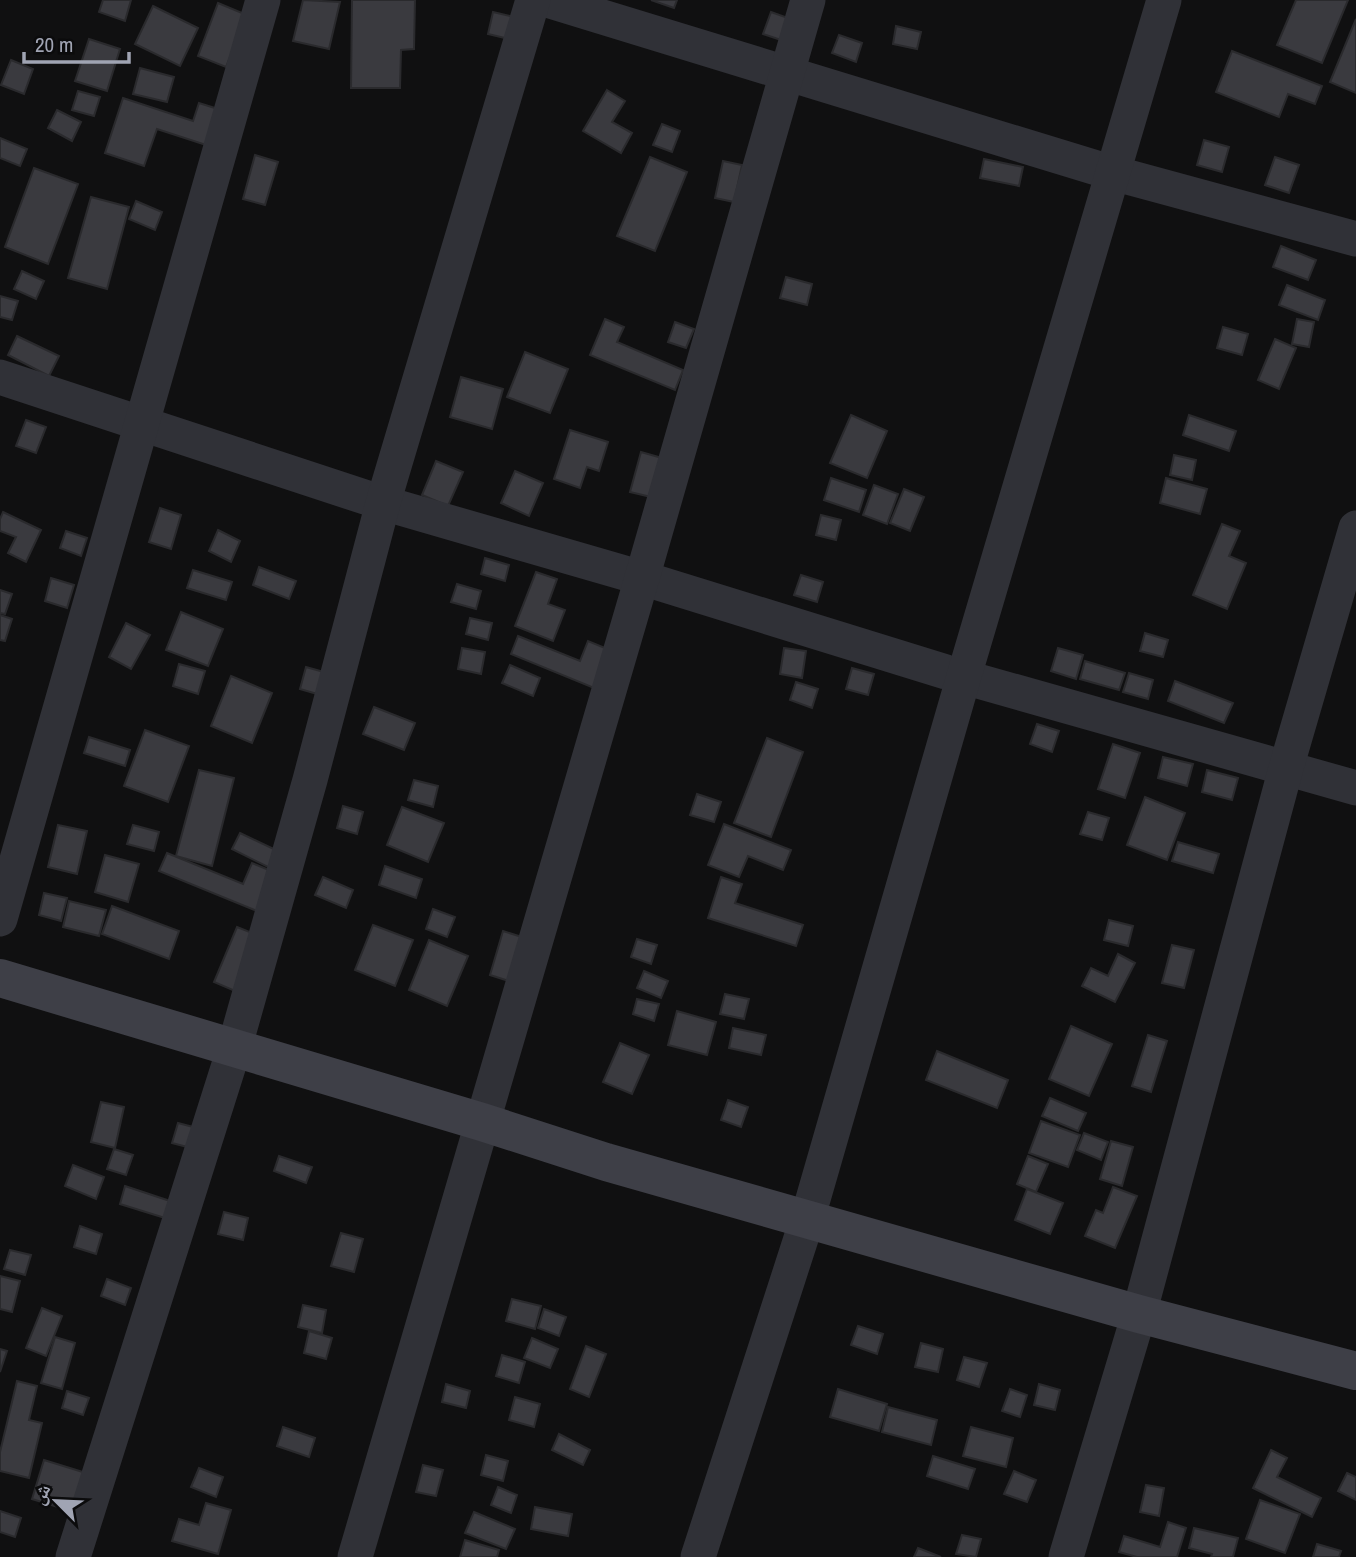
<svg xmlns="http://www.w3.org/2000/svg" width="1356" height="1557" font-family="'Archivo Narrow','Noto Naskh Arabic',sans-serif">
<rect width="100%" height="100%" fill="#101011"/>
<g fill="#3a3a3f" stroke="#2a2a2d" stroke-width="2">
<path d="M103,0H131L125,21L99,12Z"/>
<path d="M303,0L340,2L329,49L293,41Z"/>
<path d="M352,0H415L414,49L401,50L400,88H351Z"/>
<path d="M651,0H677L674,8Z"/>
<path d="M1296,0H1348L1322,63L1277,45Z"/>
<path d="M218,3L247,15L226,67L198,56Z"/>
<path d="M153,6L198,28L180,66L135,44Z"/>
<path d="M493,12L514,17L509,39L488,34Z"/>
<path d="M771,12L791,19L784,41L763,34Z"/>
<path d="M1356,19V93L1330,82Z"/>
<path d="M896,26L921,32L917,49L893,44Z"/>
<path d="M839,35L862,43L856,62L832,53Z"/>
<path d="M89,39L120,49L107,91L75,81Z"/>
<path d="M1232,51L1322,86L1315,104L1288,94L1279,117L1216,92Z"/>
<path d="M11,60L33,69L24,94L1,85Z"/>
<path d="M140,68L174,77L167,102L133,94Z"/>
<path d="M607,90L625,101L612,122L632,133L621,153L583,131Z"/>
<path d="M78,91L100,97L94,116L72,110Z"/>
<path d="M123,98L193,121L199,103L218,109L206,145L157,129L144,166L105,153Z"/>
<path d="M57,110L81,122L72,141L48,128Z"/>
<path d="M662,124L680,131L672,152L653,145Z"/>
<path d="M0,138L27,149L20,166L0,158Z"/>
<path d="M1204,140L1229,147L1222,172L1197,165Z"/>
<path d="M255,155L278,162L265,205L243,199Z"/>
<path d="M650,157L687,172L655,251L617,236Z"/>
<path d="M1275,157L1299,165L1289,193L1265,185Z"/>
<path d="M984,159L1023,167L1019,186L980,178Z"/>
<path d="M723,161L742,165L734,202L715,198Z"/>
<path d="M34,168L78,184L48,264L5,247Z"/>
<path d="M91,197L129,207L107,289L68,278Z"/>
<path d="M136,201L162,212L155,230L129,219Z"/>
<path d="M1281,246L1316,260L1308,280L1273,267Z"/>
<path d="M22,271L44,281L36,299L14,289Z"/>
<path d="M786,277L812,284L807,305L780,298Z"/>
<path d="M1287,285L1325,300L1318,320L1279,305Z"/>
<path d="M0,296L18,301L12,320L0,317Z"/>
<path d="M605,319L624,327L617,342L683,370L675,390L590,355Z"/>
<path d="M1297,319L1314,322L1309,347L1292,344Z"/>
<path d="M675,322L694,329L686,348L668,342Z"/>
<path d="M1223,327L1248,334L1242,355L1217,348Z"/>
<path d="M17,336L59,356L49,376L8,355Z"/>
<path d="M1275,339L1296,348L1279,389L1258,380Z"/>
<path d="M525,352L568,369L550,413L507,397Z"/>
<path d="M461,377L503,389L492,429L450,417Z"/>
<path d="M851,415L887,431L867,478L830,463Z"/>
<path d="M1189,415L1236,431L1229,451L1183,435Z"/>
<path d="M26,420L46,427L36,453L16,446Z"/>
<path d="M570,430L608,442L599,471L587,467L580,488L554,479Z"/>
<path d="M641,452L662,458L651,497L630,492Z"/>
<path d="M1174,455L1196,460L1192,480L1170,475Z"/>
<path d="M436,461L463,472L448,506L422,495Z"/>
<path d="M515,471L543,483L529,516L501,503Z"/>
<path d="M831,478L866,490L859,512L824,500Z"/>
<path d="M1166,478L1207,489L1200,514L1160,503Z"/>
<path d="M874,485L898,494L887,524L863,515Z"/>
<path d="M904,489L924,497L910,531L890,523Z"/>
<path d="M160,508L181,515L171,549L149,542Z"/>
<path d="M3,512L41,530L26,562L8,553L16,537L0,531V519Z"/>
<path d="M821,515L841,520L836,540L816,535Z"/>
<path d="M1222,524L1240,531L1229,556L1246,563L1227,609L1193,595Z"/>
<path d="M218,530L240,541L231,562L209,551Z"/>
<path d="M66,531L87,538L81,556L60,548Z"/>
<path d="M485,558L509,565L505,581L481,574Z"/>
<path d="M259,567L296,581L289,599L253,585Z"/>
<path d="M193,570L232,582L226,600L187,588Z"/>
<path d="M536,572L557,579L548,604L565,610L553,641L515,626Z"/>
<path d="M801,575L823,582L817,602L794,595Z"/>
<path d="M51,578L74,585L67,608L45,601Z"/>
<path d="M457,584L481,591L476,609L451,602Z"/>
<path d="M0,590L12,594L5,614L0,613Z"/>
<path d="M181,612L223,629L208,666L166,650Z"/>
<path d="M0,615L12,619L5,641L0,640Z"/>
<path d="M470,618L492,623L488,640L466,634Z"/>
<path d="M126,623L150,635L131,669L109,657Z"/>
<path d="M1145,633L1168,640L1163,657L1140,651Z"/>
<path d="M518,636L580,661L588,641L610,650L594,688L511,654Z"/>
<path d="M462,648L485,652L481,674L458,669Z"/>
<path d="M784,648L806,651L802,678L780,674Z"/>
<path d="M1058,648L1083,655L1076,679L1051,671Z"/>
<path d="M1085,661L1125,673L1119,690L1080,679Z"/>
<path d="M179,664L205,671L198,694L173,686Z"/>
<path d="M510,665L540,678L533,696L502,683Z"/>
<path d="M306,667L331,674L324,696L300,689Z"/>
<path d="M852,668L874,674L868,695L846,689Z"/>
<path d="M1129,673L1153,680L1148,699L1123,692Z"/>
<path d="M231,676L272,693L252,743L211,726Z"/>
<path d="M1175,681L1233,703L1224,723L1168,701Z"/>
<path d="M796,682L818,689L812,708L790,700Z"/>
<path d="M374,707L415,723L404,750L363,734Z"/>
<path d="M1037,724L1059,731L1052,752L1030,744Z"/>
<path d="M145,730L189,746L168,802L124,786Z"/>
<path d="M89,737L130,750L125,766L84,753Z"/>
<path d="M767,738L803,752L771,837L734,823Z"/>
<path d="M1113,744L1140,753L1125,798L1098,789Z"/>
<path d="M1163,757L1193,764L1187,786L1158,778Z"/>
<path d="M199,770L234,778L212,866L176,856Z"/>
<path d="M1207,770L1238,778L1232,800L1202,792Z"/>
<path d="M414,780L438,786L433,807L408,800Z"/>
<path d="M697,794L721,802L714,822L690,815Z"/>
<path d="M1145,797L1185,813L1167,860L1127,845Z"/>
<path d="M343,806L363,812L357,834L337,828Z"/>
<path d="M402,807L444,823L428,862L387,845Z"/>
<path d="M1088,812L1109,818L1102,840L1080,834Z"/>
<path d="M724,824L791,850L783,870L748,856L739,877L708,865Z"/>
<path d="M58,825L87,831L77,874L48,867Z"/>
<path d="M133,825L159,832L154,851L127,844Z"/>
<path d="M240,833L278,851L270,868L232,849Z"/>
<path d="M1178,842L1219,854L1213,873L1172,861Z"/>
<path d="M167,853L243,884L252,863L274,872L257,911L159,871Z"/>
<path d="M105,855L139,864L128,902L95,892Z"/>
<path d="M385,866L422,879L416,898L379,885Z"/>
<path d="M323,877L353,890L346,908L315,895Z"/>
<path d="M721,877L742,884L735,903L803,925L796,946L708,918Z"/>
<path d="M44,893L67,898L61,921L39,915Z"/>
<path d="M69,901L106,910L99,936L63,927Z"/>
<path d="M112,906L179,931L169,959L102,934Z"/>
<path d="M433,909L455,917L447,937L426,929Z"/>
<path d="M1109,920L1133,926L1128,946L1104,940Z"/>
<path d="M373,925L413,940L395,986L355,970Z"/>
<path d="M237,927L265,938L242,994L214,982Z"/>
<path d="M503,931L525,938L512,982L490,975Z"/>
<path d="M637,939L657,945L651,964L631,957Z"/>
<path d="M429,940L468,956L447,1006L409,990Z"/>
<path d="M1172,945L1194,950L1184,988L1162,983Z"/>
<path d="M1118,954L1135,963L1115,1002L1082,986L1091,968L1108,976Z"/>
<path d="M644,971L668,981L661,998L637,988Z"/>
<path d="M725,994L749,999L744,1019L720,1014Z"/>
<path d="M637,999L659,1004L654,1021L633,1014Z"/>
<path d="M677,1011L716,1022L707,1055L668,1045Z"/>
<path d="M1071,1026L1112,1044L1089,1096L1049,1079Z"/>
<path d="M733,1028L766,1035L761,1055L729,1048Z"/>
<path d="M1148,1035L1167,1041L1151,1092L1132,1086Z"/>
<path d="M620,1043L649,1055L632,1094L603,1082Z"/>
<path d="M937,1051L1008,1080L997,1108L926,1080Z"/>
<path d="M1050,1098L1086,1113L1078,1131L1042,1116Z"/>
<path d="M728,1100L748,1107L741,1127L721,1120Z"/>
<path d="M101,1102L124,1107L115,1148L91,1142Z"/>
<path d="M1041,1121L1080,1135L1068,1167L1029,1153Z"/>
<path d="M178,1123L197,1128L191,1148L172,1143Z"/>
<path d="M1084,1133L1108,1142L1101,1160L1077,1150Z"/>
<path d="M1111,1141L1133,1147L1122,1186L1100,1179Z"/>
<path d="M114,1149L133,1155L126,1175L107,1169Z"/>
<path d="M279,1156L312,1167L306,1183L274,1171Z"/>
<path d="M1028,1156L1048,1164L1036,1192L1017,1184Z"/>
<path d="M73,1165L104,1177L96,1199L65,1186Z"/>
<path d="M125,1186L173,1202L168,1219L120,1204Z"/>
<path d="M1113,1187L1137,1196L1115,1248L1085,1236L1096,1210L1103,1213Z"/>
<path d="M1027,1189L1063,1203L1050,1234L1015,1220Z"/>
<path d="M224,1212L248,1218L243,1240L218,1234Z"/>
<path d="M80,1226L102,1234L96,1254L74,1247Z"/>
<path d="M341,1233L363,1239L354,1272L331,1266Z"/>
<path d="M10,1250L31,1255L25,1275L4,1269Z"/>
<path d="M0,1276L20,1281L12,1312L0,1309Z"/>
<path d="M107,1279L131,1288L125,1305L101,1296Z"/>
<path d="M512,1299L541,1306L535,1329L506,1321Z"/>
<path d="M303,1305L326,1310L322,1333L298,1327Z"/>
<path d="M42,1308L62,1316L46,1356L26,1348Z"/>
<path d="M544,1309L566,1317L559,1336L538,1328Z"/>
<path d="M858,1326L883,1334L877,1354L851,1345Z"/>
<path d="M309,1331L332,1338L326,1359L304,1353Z"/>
<path d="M55,1337L75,1343L62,1389L41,1383Z"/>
<path d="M532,1338L558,1349L550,1368L524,1358Z"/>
<path d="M921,1343L943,1349L938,1372L915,1367Z"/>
<path d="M586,1346L606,1354L589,1397L570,1389Z"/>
<path d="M0,1349L7,1351L0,1372Z"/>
<path d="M502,1355L525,1362L519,1383L496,1376Z"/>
<path d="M964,1357L987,1363L979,1387L957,1380Z"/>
<path d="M17,1381L37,1386L29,1420L42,1423L29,1478L0,1471V1452Z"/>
<path d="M446,1384L470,1391L466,1408L442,1402Z"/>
<path d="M1039,1384L1060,1390L1055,1410L1034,1405Z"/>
<path d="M838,1389L887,1404L879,1431L830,1417Z"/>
<path d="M1010,1389L1027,1395L1020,1417L1002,1411Z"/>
<path d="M67,1391L89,1398L83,1415L62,1408Z"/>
<path d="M515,1397L540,1404L534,1427L509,1420Z"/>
<path d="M888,1407L937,1420L931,1445L882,1432Z"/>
<path d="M283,1427L315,1438L309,1457L277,1446Z"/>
<path d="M971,1427L1013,1438L1006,1467L963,1456Z"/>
<path d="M559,1434L590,1450L583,1465L552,1450Z"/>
<path d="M1271,1450L1287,1458L1277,1477L1321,1498L1312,1517L1253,1488Z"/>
<path d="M486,1455L508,1461L503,1481L481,1475Z"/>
<path d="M933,1456L975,1469L968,1489L927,1476Z"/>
<path d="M44,1460L86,1473L74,1512L32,1499Z"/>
<path d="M423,1465L443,1470L436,1496L416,1492Z"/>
<path d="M199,1468L223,1477L216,1497L191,1487Z"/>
<path d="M1014,1471L1036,1480L1027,1502L1004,1494Z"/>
<path d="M1347,1473L1356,1477V1500L1338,1491Z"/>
<path d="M1146,1485L1164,1488L1159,1516L1140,1512Z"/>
<path d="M498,1487L517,1495L511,1513L491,1505Z"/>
<path d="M1260,1500L1300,1514L1285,1553L1246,1539Z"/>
<path d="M206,1503L231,1510L218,1554L172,1541L179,1519L199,1525Z"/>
<path d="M535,1507L572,1514L568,1536L531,1529Z"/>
<path d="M0,1511L21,1518L15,1537L0,1532Z"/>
<path d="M474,1512L515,1529L506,1549L465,1533Z"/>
<path d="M1168,1522L1186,1528L1177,1557H1137L1119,1552L1124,1536L1160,1547Z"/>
<path d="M1194,1528L1238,1538L1233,1557H1211L1212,1554L1189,1548Z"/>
<path d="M962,1535L981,1539L976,1557L956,1554Z"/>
<path d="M465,1540L499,1550L497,1557H460Z"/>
<path d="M1317,1544L1341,1551L1339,1557H1313Z"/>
<path d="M918,1548L941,1557H914Z"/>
</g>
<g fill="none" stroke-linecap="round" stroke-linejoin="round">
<g stroke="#303137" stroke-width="35">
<path d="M547,0L1113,173L1356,239"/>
<path d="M0,377L383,503L642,578L946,672L1356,788"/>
<path d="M0,919L263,0"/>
<path d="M73,1557L234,1049L310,780L383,503L533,0"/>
<path d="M355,1557L642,578L808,0"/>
<path d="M698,1557L807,1220L964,676L1164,0"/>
<path d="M1066,1557L1139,1314L1286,768L1356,528"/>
</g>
<path stroke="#3e3f47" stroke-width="38" d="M0,978L482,1122L606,1162L1139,1314L1356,1371"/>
</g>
<g transform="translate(56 1501) rotate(294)" stroke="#0b0b0c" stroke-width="5" paint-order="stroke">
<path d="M0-5L12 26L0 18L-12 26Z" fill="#a0a4b3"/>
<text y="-10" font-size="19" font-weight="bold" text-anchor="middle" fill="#a0a4b3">ش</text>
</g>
<path d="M24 52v10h105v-10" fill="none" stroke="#a0a4b3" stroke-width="3.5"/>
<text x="35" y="52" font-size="21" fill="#a0a4b3" stroke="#0b0b0c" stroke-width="5" paint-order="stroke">20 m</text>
</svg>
